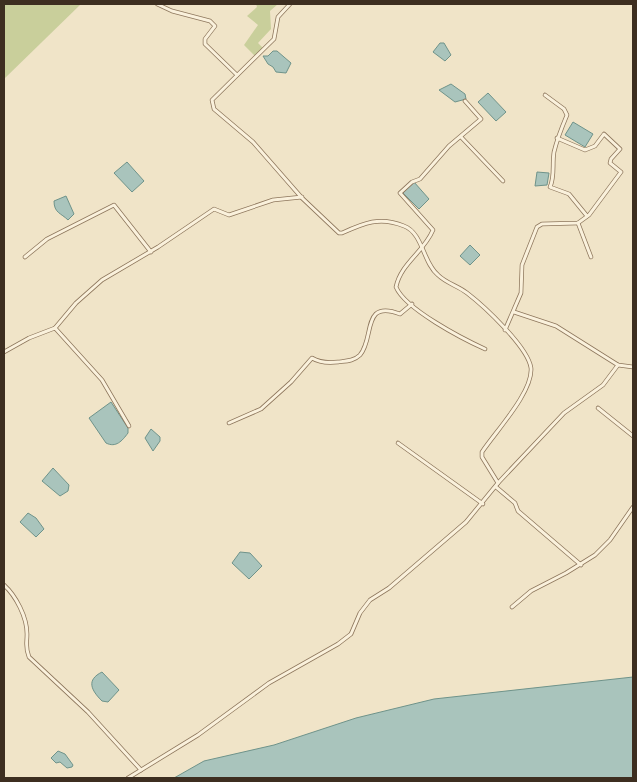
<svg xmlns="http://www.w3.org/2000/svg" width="637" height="782" font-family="'Noto Serif',serif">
<rect width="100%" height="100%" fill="#f0e4c8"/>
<g fill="#c9cf9b">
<path d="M4,4H81L4,79Z"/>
<path d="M256,4H278L270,11L271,29L258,43L264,49L256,57L244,45L258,25L247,16L257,7Z"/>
</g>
<g fill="#a9c4bc" stroke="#6f938a">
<path d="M440,43H444L451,55L445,61L433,52Z"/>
<path d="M273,51H277L291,63L286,73L276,72L273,67L268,64L263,56H268Z"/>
<path d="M451,84L465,94L466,99L455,102L439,90Z"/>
<path d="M488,93L506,112L496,121L478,102Z"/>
<path d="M573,122L593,134L585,147L565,135Z"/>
<path d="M127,162L144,181L132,192L114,173Z"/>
<path d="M537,172L549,173L547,185L535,186Z"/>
<path d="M414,182L429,199L419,209L403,193Z"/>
<path d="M66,196L74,214L68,220C61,213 54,213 54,201Z"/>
<path d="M470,245L480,255L470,265L460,256Z"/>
<path d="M111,402L128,428V433C122,441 116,448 106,443L89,418Z"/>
<path d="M151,429L160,437V441L153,451L145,438Z"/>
<path d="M53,468L69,485L68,491L60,496L42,481Z"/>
<path d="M28,513L36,518L44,529L36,537L20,522Z"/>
<path d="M240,552L250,553L262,566L249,579L232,563Z"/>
<path d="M102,672L119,690L108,702L102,701C91,690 86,680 102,672Z"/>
<path d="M633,677V778H174L204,761L274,745L356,718L434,699Z"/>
<path d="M58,751L65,754L73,765L72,767L67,768L60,762L56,763L51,758Z"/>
</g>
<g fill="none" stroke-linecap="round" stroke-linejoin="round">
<defs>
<g id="street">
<path d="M157,4L172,11L210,21L215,26L205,39V44L237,75"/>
<path d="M545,95L564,109L567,115C562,127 557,139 554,152C552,164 555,177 550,187L569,194L587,216"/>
<path d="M465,101L481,119L449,146L420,179L412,182L400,193L433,230C424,252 401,263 396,287C405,309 463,339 485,349"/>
<path d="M461,137L503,181"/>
<path d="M578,223L591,257"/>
<path d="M25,257L47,239L114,205L151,252"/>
<path d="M514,312L556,326L618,365L633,367"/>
<path d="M55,328L76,303L102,280L158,247L214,209L229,215L273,200L302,197"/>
<path d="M505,330L521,293L522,265L537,227L542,224L578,223L589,215L621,172L610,163L611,159L620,149L604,134L595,146L585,150L557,138"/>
<path d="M4,352L29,338L55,328L102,380L129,426"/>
<path d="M598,408L633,436"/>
<path d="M229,423L261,409L291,382L312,358C320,363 329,363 338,362C346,361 354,361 360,355C375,338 361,299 400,314L412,304"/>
<path d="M398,443L483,504"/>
<path d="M498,483L564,413L603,385L618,365"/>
<path d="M496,487L515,503L518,511L581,565"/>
<path d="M4,585C16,596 27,617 27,634C27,644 25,647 29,657L88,712L141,770"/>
<path d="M512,607L531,591L566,573L595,555L610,540L633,507"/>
<path d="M128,778L198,735L269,683L338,644L351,634L360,613L370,600L389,588L466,522L498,483L482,457V452C496,431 533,392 531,368C528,347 484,306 467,293C458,286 446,283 438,275C423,263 423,233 404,226C380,216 364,223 342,233H339L302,198L253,142L214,109L212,100L274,39L278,17L290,4"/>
</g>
</defs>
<use href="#street" stroke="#8d765c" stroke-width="4.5"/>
<use href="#street" stroke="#faf1dc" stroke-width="3"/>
</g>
<rect width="637" height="782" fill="none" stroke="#3d2e20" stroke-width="10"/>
</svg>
